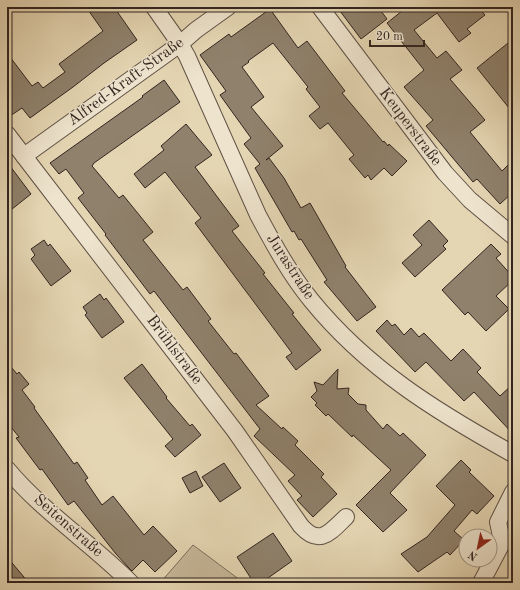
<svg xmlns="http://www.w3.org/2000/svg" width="520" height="590" font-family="'Old Standard TT',serif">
<rect width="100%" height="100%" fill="#e5d6b3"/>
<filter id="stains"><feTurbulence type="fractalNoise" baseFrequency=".005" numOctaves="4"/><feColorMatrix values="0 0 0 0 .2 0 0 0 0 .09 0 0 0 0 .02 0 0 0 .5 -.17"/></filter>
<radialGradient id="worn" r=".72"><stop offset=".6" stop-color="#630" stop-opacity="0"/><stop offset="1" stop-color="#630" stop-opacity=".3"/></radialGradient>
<path fill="#c7b89a" stroke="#7c6e5d" d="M193,545L244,583H160Z"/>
<g fill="#8f816c" stroke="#322520">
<path d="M86,7H114L137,40L104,63L73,87L30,118L22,108L7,118V53L32,86L38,82L43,88L65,72L59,64L103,31Z"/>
<path d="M337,7H378L387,19L361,39Z"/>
<path d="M407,7H478L485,15L467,29L471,33L459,42L437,13L414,30L437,58L446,51L462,70L450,79L485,120L470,132L502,171L513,160V192L500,204L477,179L473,182L426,126L433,120L404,87L424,70L387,23Z"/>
<path d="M270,9L298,48L307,41L345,91L342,93L383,142L384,141L388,146L389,144L407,161L392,176L384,168L371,180L368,175L365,178L349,159L354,155L328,123L320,129L309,116L320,107L306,89L308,87L273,43L248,61L249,62L242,67L264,97L251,107L283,146L266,160L269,158L284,178L301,208L310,203L346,266L345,267L376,307L357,321L324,282L327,280L301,239L299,240L294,231L292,232L255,168L260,164L244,144L251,138L220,95L226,91L200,55L229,34L231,37Z"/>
<path d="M513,39V113L477,68Z"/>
<path d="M164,80L180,102L94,163L92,166L119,198L123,195L153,232L143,240L183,290L187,287L211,319L208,321L234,354L236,353L269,396L256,405L282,429L283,427L298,441L295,445L324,474L321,477L337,494L313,517L297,500L302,496L288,481L295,475L254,436L260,429L154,291L150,294L105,235L106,234L78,198L84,193L66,169L59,174L50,163L143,97L142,96Z"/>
<path d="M186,124L212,155L195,167L239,226L232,231L265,273L263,274L294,313L292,314L321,350L296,370L286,357L292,353L195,223L201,218L165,172L145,188L134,174L164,150L161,146Z"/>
<path d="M7,162L31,194L7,213Z"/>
<path d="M429,220L448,241L443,246L446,249L415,277L402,263L422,245L413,235Z"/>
<path d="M44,240L48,246L50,244L71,271L51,286L31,259L35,255L31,249Z"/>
<path d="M491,244L501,254L496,258L513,277V280L496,296L509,309L486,331L468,312L465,315L442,290Z"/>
<path d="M100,294L104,300L106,298L124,322L102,338L85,315L87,313L83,307Z"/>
<path d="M387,320L392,326L395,324L404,335L411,328L419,337L424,333L451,361L463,349L481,368L477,372L500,396L513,384V434L474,392L464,401L426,362L415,372L376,331Z"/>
<path d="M7,362L17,374L19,372L29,384L22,390L35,407L34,408L74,464L77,462L88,478L85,480L102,505L113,496L144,535L153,526L177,551L155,572L143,560L132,571L128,567L116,554L74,501L68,505L42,469L40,470L16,438L19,437L7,422Z"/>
<path d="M142,364L167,397L166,398L190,426L192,424L201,435L175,457L165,446L173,439L124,378Z"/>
<path d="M338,369L337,389L349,388L348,394L358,404L366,405V410L383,429L387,424L400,436L403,433L426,455L390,493L407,510L383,532L356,505L391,470L353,435L352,437L328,414L326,416L315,405L317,403L311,397L317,391L314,382L323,385Z"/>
<path d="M461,460L471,470L469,472L494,496L477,514L472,510L454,531L464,540L450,555L447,552L418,572L401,554L427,537L455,505L436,486Z"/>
<path d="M224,463L241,488L220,502L202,477Z"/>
<path d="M196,471L203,486L190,493L182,478Z"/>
<path d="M273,533L292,561L261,583H254L237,557Z"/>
<path d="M7,557L29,583H7Z"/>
</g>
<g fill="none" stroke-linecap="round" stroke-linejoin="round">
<defs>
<g id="street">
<path d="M154,7L180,44L187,56L258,215C274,245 290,274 311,300C367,369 437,412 513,454"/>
<path d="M320,7L445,173L470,200L513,236"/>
<path d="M7,134L235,431L301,526C320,547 330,532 346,517"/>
<path d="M24,156L180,44L196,30L228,7"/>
<path d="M7,469C43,512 91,543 131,583"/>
<path d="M481,583L501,545L502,541L498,522L513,492"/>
</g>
</defs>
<use href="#street" stroke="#5f5145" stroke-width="18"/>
<use href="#street" stroke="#eee4ce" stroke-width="16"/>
</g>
<g text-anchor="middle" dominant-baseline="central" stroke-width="3" stroke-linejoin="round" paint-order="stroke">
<g font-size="16" fill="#322520" stroke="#eee4ce">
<text transform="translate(126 82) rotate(-36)">Alfred-Kraft-Straße</text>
<text transform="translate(410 127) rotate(53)">Keuperstraße</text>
<text transform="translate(290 267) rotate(57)">Jurastraße</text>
<text transform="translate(174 350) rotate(53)">Brühlstraße</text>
<text transform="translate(68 526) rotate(41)">Seitenstraße</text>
</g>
</g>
<rect width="520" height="590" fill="none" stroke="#e5d6b3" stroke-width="24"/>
<rect x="8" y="8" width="504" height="574" fill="none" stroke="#322520" stroke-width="2"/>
<rect x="12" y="12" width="496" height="566" fill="none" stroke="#322520"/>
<g transform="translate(478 548) rotate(213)"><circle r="19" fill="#eee4ce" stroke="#a39888"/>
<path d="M0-3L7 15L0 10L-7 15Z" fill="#8f2418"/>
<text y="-6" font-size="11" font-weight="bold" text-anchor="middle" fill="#322520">N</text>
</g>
<path d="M370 40v6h54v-6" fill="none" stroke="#322520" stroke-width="2"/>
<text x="376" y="40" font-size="12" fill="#322520" stroke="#eee4ce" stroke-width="3" paint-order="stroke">20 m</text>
<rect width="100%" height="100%" filter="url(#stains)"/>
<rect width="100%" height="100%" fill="url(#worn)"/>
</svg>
